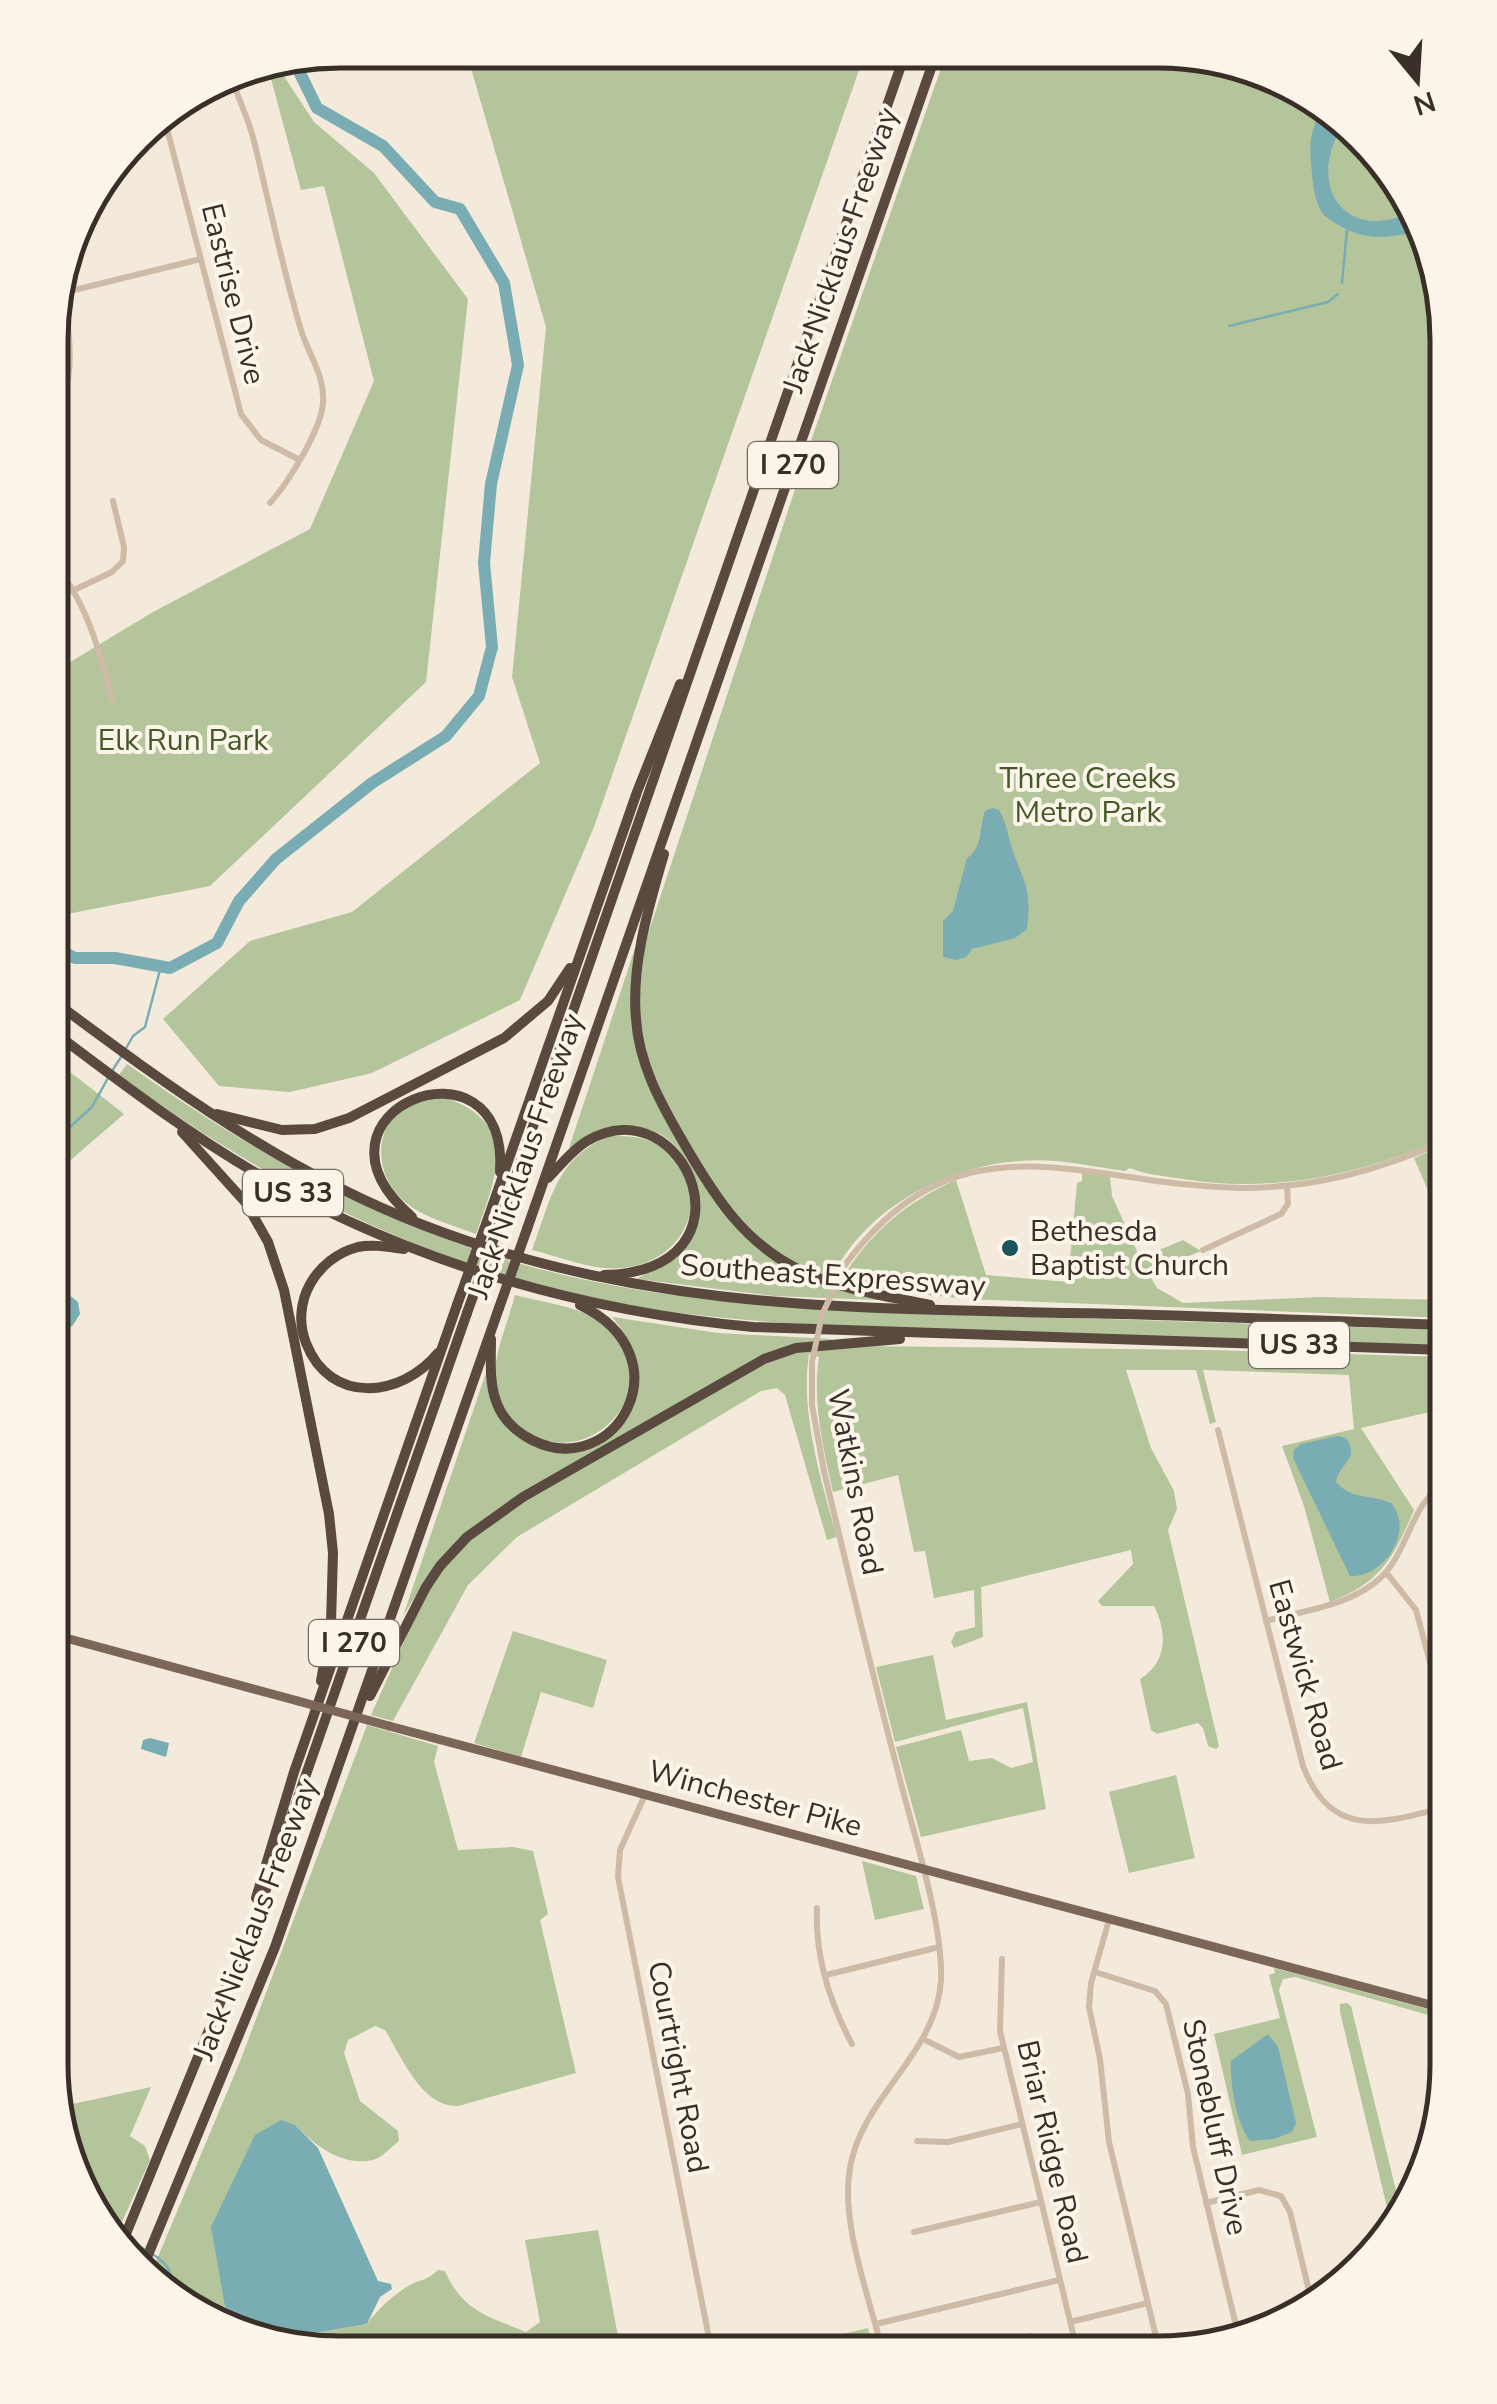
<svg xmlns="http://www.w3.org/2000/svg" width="1497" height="2404" font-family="'Nunito Sans',sans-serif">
<rect width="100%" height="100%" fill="#f4eadc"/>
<g fill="#b4c49b">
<path d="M466,51L865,53L594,827L520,1000L372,1073L290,1092L219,1086L163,1019L250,941L352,912L540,763L512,677L546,327Z"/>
<path d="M946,54L1213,55L1348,122L1425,230L1447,340V1137C1364,1174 1274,1194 1183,1179C1165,1176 1146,1175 1130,1168L1125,1171C1102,1168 1079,1163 1056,1161C970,1154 870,1198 831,1279C808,1270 781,1259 762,1243C717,1204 651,1096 642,1037C637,1003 641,971 647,937L813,435Z"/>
<path d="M279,62L278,67L314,122L374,173L468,299L426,682L210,886L52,917V673L153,612L310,529L374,381L324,186L301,190L267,64Z"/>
<path d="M635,948L641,1059L723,1212L738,1230L776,1261L878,1296L877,1300L774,1296L637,1279C652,1268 675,1266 687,1245C709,1205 691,1129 636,1128C614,1128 590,1146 569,1148Z"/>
<path d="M51,1057L124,1114L51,1177Z"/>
<path d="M127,1064C243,1146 365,1216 501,1258C660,1307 822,1310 986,1315C1140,1320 1293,1325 1447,1330V1346C1290,1341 1134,1336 978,1331C814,1325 649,1324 492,1272C356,1227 234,1160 119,1075Z"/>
<path d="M444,1097C520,1123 497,1175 476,1234C453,1225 423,1218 404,1201C370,1172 373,1114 420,1100C427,1098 436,1098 444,1097Z"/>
<path d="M611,1136C626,1136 643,1136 656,1144C718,1181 693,1262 622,1268C593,1271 560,1257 532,1250C551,1200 556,1156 611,1136Z"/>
<path d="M1447,1144V1235L1414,1158Z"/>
<path d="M1082,1172L1110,1176L1112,1196L1140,1258L1183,1240L1201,1251L1148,1273L1157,1288L1183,1303L1320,1297L1445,1300L1447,1286V1318L966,1299L900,1292L841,1281C868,1234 906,1202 956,1180L986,1275L1068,1282L1077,1183L1082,1181Z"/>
<path d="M515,1295C544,1303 588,1307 610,1328C672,1389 584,1482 518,1425C502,1412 495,1391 495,1370C497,1346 509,1319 515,1295Z"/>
<path d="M612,1317L718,1333L832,1339L789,1347L513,1499L484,1519L463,1536L426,1580L403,1616L488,1367C490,1395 495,1400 512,1421C518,1428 525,1440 532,1445C546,1453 563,1452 577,1449C645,1433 655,1366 612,1317Z"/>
<path d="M859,1346L1208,1350L1447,1357V1408L1361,1428L1414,1510C1393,1558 1382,1582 1330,1602L1304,1506L1282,1446L1354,1429L1349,1375L1203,1370L1216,1422L1210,1424L1196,1370H1126L1151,1448L1174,1491L1177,1509L1168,1530L1219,1746L1216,1749L1208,1746L1203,1728L1198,1723L1157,1734L1151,1730L1140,1679C1167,1662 1168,1634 1154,1606H1102L1098,1601L1133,1564L1131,1550L981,1587L983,1637L954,1648L951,1642L956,1632L975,1627L974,1590L934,1598L925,1551L914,1552L898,1475L833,1492C823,1447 812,1403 819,1357L809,1354C800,1414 821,1480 837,1537L827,1540L785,1395L777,1388L761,1391L517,1537L468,1585L393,1721L371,1715L427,1590L460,1548L506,1511L757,1367L805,1350Z"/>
<path d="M513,1631L607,1660L593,1708L541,1692L521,1757L474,1743Z"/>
<path d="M933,1655L946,1720L1027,1702L1046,1809L921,1837L896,1747L961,1730L969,1761L992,1758L1011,1768L1033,1762L1023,1708L895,1742L876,1667Z"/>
<path d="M367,1725L438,1746L434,1762L458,1850L513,1847L533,1851L548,1914L540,1920L576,2073L458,2106C421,2107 402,2057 385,2030L375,2026L348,2040L344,2053L360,2101L398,2131L399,2141C391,2147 382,2158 373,2160C342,2167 315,2145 295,2125L297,2336L367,2324C377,2310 394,2294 410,2285C422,2279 426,2281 438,2270L445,2271C463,2312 488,2316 526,2332L540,2322L525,2240L598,2230L621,2352L301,2351L163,2294L150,2276L241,2059Z"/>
<path d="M1176,1775L1195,1858L1129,1873L1109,1792Z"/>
<path d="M862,1861L916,1876L924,1909L875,1920Z"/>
<path d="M1274,1968L1446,2014V2020L1295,1977L1283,1979L1279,1990L1317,2137L1242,2155L1214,2034L1280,2018L1269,1975L1275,1973Z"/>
<path d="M1347,2003L1351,2006L1400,2207L1392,2228L1340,2012V2004Z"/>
<path d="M151,2087L130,2136L145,2146L150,2160L117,2233L72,2175L59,2107Z"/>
<path d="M868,2328L874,2353H762Z"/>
<path d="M1032,2333L1037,2354L942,2353Z"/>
</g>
<g fill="#79adb3">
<path d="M1325,110L1347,121C1321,151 1318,209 1365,220C1381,224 1398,217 1414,213L1425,230C1394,236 1371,243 1342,227C1333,222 1323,217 1319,207C1313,194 1312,175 1311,161C1309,144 1311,122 1325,110Z"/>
<path d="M992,808L999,810C1008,825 1008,840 1015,857C1027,888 1031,893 1027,929L1015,938L972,949L966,957L956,960L943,957V921L953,911L967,858C983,849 979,827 985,811Z"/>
<path d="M51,1280L78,1302L80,1314L73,1325L51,1342Z"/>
<path d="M1337,1436L1346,1438C1361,1459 1339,1463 1336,1482C1351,1500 1370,1494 1391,1503C1415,1531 1384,1578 1350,1576L1293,1458L1294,1450L1301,1444Z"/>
<path d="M150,1738L169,1743L166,1757L141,1749L143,1740Z"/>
<path d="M1268,2034L1278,2047L1296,2123L1292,2132L1274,2139L1250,2141C1236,2123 1230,2084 1231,2061Z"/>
<path d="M281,2120L295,2125L318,2148L378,2281L391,2284L392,2289L380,2297L367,2324L297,2336L267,2337L242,2325L225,2306L211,2227L255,2135Z"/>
</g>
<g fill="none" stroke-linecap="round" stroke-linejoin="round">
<g stroke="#79adb3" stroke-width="2.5">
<path d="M1342,283L1347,230"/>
<path d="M1229,326L1328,302L1338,294"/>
<path d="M125,1050L133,1036L145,1027L161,966"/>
<path d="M112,1071L121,1057"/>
<path d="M51,1144L92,1107L108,1078"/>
<path d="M129,2240L144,2249"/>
<path d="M151,2253C170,2265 175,2274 168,2296"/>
</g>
<path stroke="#79adb3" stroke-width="12" d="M52,946L75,958H115L170,968L217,943L239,901L276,859L372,783L446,736L479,696L492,647L484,563L491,484L518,365L504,283L460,209L435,202L383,146L317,108L293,59"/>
<g stroke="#cdbaa7" stroke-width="6">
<path d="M230,72C236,94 247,115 253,137C269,201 282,267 301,330C309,356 325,375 323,403C321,430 288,483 270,503"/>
<path d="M163,113L241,414L261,440L298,459"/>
<path d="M62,293L201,259"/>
<path d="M52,431C77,381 72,334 59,282"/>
<path d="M52,562C85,597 101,654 112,700"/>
<path d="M72,591L112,572L123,561L124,547L113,501"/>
<path d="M1203,1250L1281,1214L1288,1204L1287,1186"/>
<path d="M845,1265C962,1107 1083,1186 1242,1188C1315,1188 1380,1170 1447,1140"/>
<path d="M812,1362V1405L824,1471C849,1576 874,1682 902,1787C916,1842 943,1925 941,1980C937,2054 862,2096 850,2168C840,2223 870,2299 883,2353"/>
<path d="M1218,1430L1303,1766C1332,1841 1384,1823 1446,1807"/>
<path d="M1386,1572L1416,1610L1446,1722"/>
<path d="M1266,1621C1306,1610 1358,1605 1387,1571C1411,1542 1411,1503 1447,1482"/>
<path d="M645,1795L620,1850L618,1877L712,2353"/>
<path d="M817,1908C815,1955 830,2003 852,2044"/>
<path d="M1109,1920L1091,1983L1089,2007L1100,2059L1109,2142L1160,2353"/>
<path d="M1002,1959L1000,2031L1078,2354"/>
<path d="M1095,1972L1155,1991L1166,2004L1188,2094L1193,2147L1239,2338"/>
<path d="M826,1975L939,1947"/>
<path d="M923,2039L959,2057L1003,2048"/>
<path d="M917,2141L948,2142L1022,2124"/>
<path d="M1206,2203L1259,2190L1281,2196L1290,2212L1311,2299"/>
<path d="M914,2232L1041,2202"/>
<path d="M1070,2322L1148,2303"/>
<path d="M876,2324L1059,2280"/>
</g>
<g stroke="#7c6658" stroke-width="9">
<path d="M51,1634L298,1701"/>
<path d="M389,1726L1446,2009"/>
</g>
<g stroke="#5a493f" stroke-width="10">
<path d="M664,854C649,906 631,964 636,1019C639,1064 660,1102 682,1140C713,1194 744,1245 804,1272C843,1290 887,1296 930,1305"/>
<path d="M51,999C169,1087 285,1172 423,1225C639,1309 843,1308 1070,1313C1195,1315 1321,1321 1447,1325"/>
<path d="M51,1030C120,1082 188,1134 263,1177C413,1263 582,1311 753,1327L1447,1350"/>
<path d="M217,1114L282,1130L315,1129L349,1118L504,1038L548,1001L570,968"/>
<path d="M182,1132L246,1203L268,1242L284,1290L329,1514L333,1553L331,1623L321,1681"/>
<path d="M548,1178C560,1166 572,1150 587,1141C685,1083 764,1271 604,1275"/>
<path d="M491,1210L637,792L680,684"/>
<path d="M503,1213L905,54"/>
<path d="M412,1217C288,1110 510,1026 500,1172"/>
<path d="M527,1229L936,54"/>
<path d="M404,1249C388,1247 373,1244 358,1247C316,1258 290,1302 306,1343C330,1405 401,1398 438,1353"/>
<path d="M491,1339C491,1360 489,1381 496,1401C502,1419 515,1431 532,1440C615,1482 688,1357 580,1305"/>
<path d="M370,1696L426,1587L440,1566L467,1537L523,1497L764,1359L796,1348L900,1339"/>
<path d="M256,1898L294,1772L457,1305"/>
<path d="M123,2241L264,1895L467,1313"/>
<path d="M143,2267L275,1947L499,1308"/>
</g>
<path stroke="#cdbaa7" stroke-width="6" d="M812,1362L822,1315L845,1265"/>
<path stroke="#7c6658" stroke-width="9" d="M298,1701L389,1726"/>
<g stroke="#5a493f" stroke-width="10">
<path d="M457,1305L491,1210"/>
<path d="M499,1308L527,1229"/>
<path d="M467,1313L503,1213"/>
</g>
</g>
<circle fill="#1a555e" stroke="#fbf4e9" stroke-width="4" cx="1010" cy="1248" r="10"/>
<g text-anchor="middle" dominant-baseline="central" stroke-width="8" stroke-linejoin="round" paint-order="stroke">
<g fill="#fbf4e9" stroke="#736962" stroke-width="2.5">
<rect x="748" y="442" width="90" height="46" rx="8"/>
<rect x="243" y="1170" width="100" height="46" rx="8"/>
<rect x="1249" y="1322" width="100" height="46" rx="8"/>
<rect x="309" y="1620" width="90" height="46" rx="8"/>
</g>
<g font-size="28" font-weight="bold" fill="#392e28">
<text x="793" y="465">I 270</text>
<text x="293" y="1193">US 33</text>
<text x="1299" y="1345">US 33</text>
<text x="354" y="1643">I 270</text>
</g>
<g font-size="30" fill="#392e28" stroke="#fbf4e9">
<text transform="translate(841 250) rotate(-71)">Jack Nicklaus Freeway</text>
<text transform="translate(233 294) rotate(76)">Eastrise Drive</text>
<text transform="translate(526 1156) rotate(-71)">Jack Nicklaus Freeway</text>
<text transform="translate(833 1276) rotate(4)">Southeast Expressway</text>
<text transform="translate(855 1482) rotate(79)">Watkins Road</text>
<text transform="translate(1305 1675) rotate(74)">Eastwick Road</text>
<text transform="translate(755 1799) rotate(15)">Winchester Pike</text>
<text transform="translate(256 1919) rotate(-69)">Jack Nicklaus Freeway</text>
<text transform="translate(678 2067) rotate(79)">Courtright Road</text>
<text transform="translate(1215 2127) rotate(78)">Stonebluff Drive</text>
<text transform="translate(1052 2152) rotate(77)">Briar Ridge Road</text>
</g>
<g font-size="30" fill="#45592a" stroke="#fbf4e9">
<text x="183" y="740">Elk Run Park</text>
<text x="1088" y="778">Three Creeks<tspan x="1088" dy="34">Metro Park</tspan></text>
</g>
<g font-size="30" fill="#392e28" stroke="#fbf4e9" text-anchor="start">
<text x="1030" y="1231">Bethesda<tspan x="1030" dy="34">Baptist Church</tspan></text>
</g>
</g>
<path d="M0 0H1497V2404H0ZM340 68H1158A272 272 0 0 1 1430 340V2064A272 272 0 0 1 1158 2336H340A272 272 0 0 1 68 2064V340A272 272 0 0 1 340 68Z" fill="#fbf4e9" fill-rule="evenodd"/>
<path fill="none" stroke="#392e28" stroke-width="5" d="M340 68H1158A272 272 0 0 1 1430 340V2064A272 272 0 0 1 1158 2336H340A272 272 0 0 1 68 2064V340A272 272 0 0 1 340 68Z"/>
<g transform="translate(1417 80) rotate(162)" stroke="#fbf4e9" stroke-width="8" paint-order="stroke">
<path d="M0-8L18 38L0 25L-18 38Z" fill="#392e28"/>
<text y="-15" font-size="28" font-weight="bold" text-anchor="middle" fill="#392e28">N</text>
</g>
</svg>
